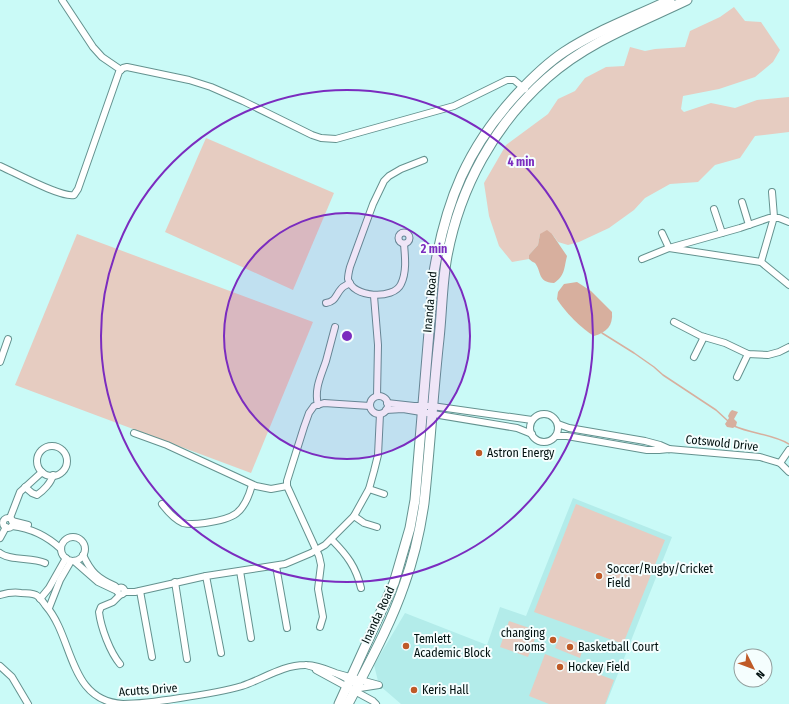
<svg xmlns="http://www.w3.org/2000/svg" width="789" height="704" font-family="'Fira Sans Condensed',sans-serif">
<rect width="100%" height="100%" fill="#cafaf7"/>
<path fill="#b3ecea" d="M573,498L672,537L606,704H401L379,685L374,665L405,613L487,645L500,607L526,616Z"/>
<g fill="#e6ccc1">
<path d="M734,7L745,21L761,22L780,50L773,62L755,77L719,89L683,96L681,109L684,112L711,103L735,108L757,100L789,97V132L755,136L740,158L715,165L698,182L670,184L645,198L634,210L609,228L579,242L568,245L558,242L552,234H540L538,245L529,255V259L512,262L499,246L489,216L484,183L506,145L548,114L558,99L575,91L585,78L606,67L624,66L630,47L645,51L655,49L685,47L690,31L720,17Z"/>
<path d="M206,138L334,193L293,290L165,232Z"/>
<path d="M77,234L313,322L251,473L15,385Z"/>
<path d="M576,504L665,540L623,644L534,612Z"/>
<path d="M509,621L538,631L528,657L500,647Z"/>
<path d="M560,636L584,645L580,658L555,648Z"/>
<path d="M545,654L614,680L605,704H549L529,696Z"/>
</g>
<g fill="#d7af9e">
<path d="M547,230L552,234L567,256C564,268 565,276 554,283C537,282 542,272 535,263C533,262 531,261 529,259V255L538,245L540,234Z"/>
<path d="M577,282L591,291L612,312C613,326 607,332 594,336C582,329 564,311 557,299L558,292L564,284Z"/>
<path d="M732,410L738,412L734,419L737,422L736,426L733,428L727,427L725,424L729,418L728,416L730,412Z"/>
</g>
<g fill="none" stroke-linecap="round" stroke-linejoin="round">
<g stroke="#d7af9e" stroke-width="1.5">
<path d="M602,333L634,353L654,367L663,375L716,410L728,421"/>
<path d="M734,426C752,434 772,434 789,444"/>
</g>
<defs>
<g id="street">
<path d="M62,0L93,47L102,57L121,70"/>
<path d="M0,166C14,172 61,198 74,195L78,189L119,72L123,68L127,67L189,80L211,87L243,101L312,135L321,138L336,139L454,106L507,80H514L525,89"/>
<path d="M742,202L749,225"/>
<path d="M714,209L722,233"/>
<circle cx="404" cy="238" r="5.5"/>
<path d="M662,233L669,248L761,262L789,285"/>
<path d="M404,244C405,256 407,272 401,284C394,300 352,298 348,279C348,275 349,271 350,267L373,204L384,181L389,176L401,169L424,160"/>
<path d="M642,259L669,248L740,228L769,218H779L789,222"/>
<path d="M761,262L774,217L772,192"/>
<path d="M374,296L378,345L377,396"/>
<path d="M326,303C336,301 335,296 341,289C343,286 347,285 350,283"/>
<path d="M674,322L701,336L725,343L748,354L768,355L779,352L789,347"/>
<path d="M694,357L704,337"/>
<path d="M0,362L8,339"/>
<path d="M737,377L748,354"/>
<circle cx="379" cy="405" r="9"/>
<path d="M387,403L414,406H432L532,420"/>
<path d="M318,405C314,389 321,376 326,361C329,350 332,338 335,327"/>
<path d="M386,410L403,409L517,428L532,434"/>
<circle cx="544" cy="428" r="14"/>
<path d="M558,424L569,428L645,441L660,445L669,449"/>
<path d="M134,433L167,445L256,486L271,489L287,486"/>
<path d="M556,436H567L647,450H659L669,449L760,457L780,463L789,472"/>
<circle cx="52" cy="461" r="15"/>
<path d="M780,463L789,450"/>
<path d="M25,487L32,493L37,495C43,491 51,483 53,475"/>
<path d="M369,489L384,494"/>
<path d="M162,504C168,512 174,519 183,523C190,525 198,524 205,523C234,519 244,514 252,485"/>
<path d="M354,516L364,523L377,527"/>
<circle cx="8" cy="523" r="5"/>
<path d="M10,518L20,492L42,472"/>
<path d="M12,521L28,525"/>
<path d="M12,526C30,528 47,536 61,549"/>
<circle cx="73" cy="549" r="12"/>
<path d="M0,538L6,527"/>
<path d="M332,540C347,555 356,567 361,588"/>
<path d="M0,553C10,561 32,557 45,563"/>
<path d="M83,555C91,572 97,578 115,586"/>
<path d="M74,561L98,582L117,591"/>
<path d="M276,566L287,628"/>
<path d="M240,571L251,638"/>
<path d="M206,576L221,653"/>
<path d="M175,582L187,659"/>
<circle cx="121" cy="591" r="3.5"/>
<path d="M140,591L152,657"/>
<path d="M125,592H135L206,576L285,564L311,553L325,545L354,516L369,489L374,471L378,455L380,414"/>
<path d="M0,595C7,593 14,592 21,593C26,593 31,593 36,595C40,597 43,602 46,606C74,638 68,701 123,704C142,704 161,701 180,698C201,695 222,692 242,686C263,679 283,665 305,665C318,664 351,678 360,688L379,685L306,665"/>
<path d="M120,595L113,602L101,607L99,612C101,628 110,652 120,664"/>
<path d="M40,599L49,588L66,558"/>
<path d="M49,608L60,580L71,561"/>
<path d="M320,627L323,617L318,589L321,565L319,556L287,486V481L304,427L309,413L314,406L324,403L370,406"/>
<path d="M0,666L12,677L28,704"/>
<path d="M316,670L373,701L376,704"/>
</g>
<g id="secondary">
<path d="M339,704L394,583L410,528L415,500L434,272C446,201 467,148 517,94C531,79 546,64 564,52C596,31 634,17 670,0"/>
<path d="M348,704C368,665 390,626 404,585C414,558 420,531 424,503C430,448 433,393 439,339C442,311 442,283 447,256C460,187 494,125 547,78C587,42 639,23 687,0"/>
</g>
</defs>
<use href="#street" stroke="#64928f" stroke-width="8"/>
<use href="#secondary" stroke="#64928f" stroke-width="11"/>
<use href="#street" stroke="#fff" stroke-width="6"/>
<use href="#secondary" stroke="#fff" stroke-width="9"/>
</g>
<circle cx="347" cy="336" r="123" fill="#7b2cbf" fill-opacity=".12"/>
<g fill="none" stroke="#7b2cbf" stroke-width="2">
<circle cx="347" cy="336" r="123"/>
<circle cx="347" cy="336" r="246"/>
</g>
<g fill="#bf5a27" stroke="#f5fefe" stroke-width="1.5">
<circle cx="479" cy="453" r="4"/>
<circle cx="599" cy="576" r="4"/>
<circle cx="553" cy="640" r="4"/>
<circle cx="406" cy="646" r="4"/>
<circle cx="570" cy="647" r="4"/>
<circle cx="560" cy="667" r="4"/>
<circle cx="414" cy="690" r="4"/>
</g>
<g text-anchor="middle" dominant-baseline="central" stroke-width="4" stroke-linejoin="round" paint-order="stroke">
<g font-size="12" fill="#01100f" stroke="#f5fefe">
<text transform="translate(430 302) rotate(-85)">Inanda Road</text>
<text transform="translate(722 443) rotate(6)">Cotswold Drive</text>
<text transform="translate(378 615) rotate(-65)">Inanda Road</text>
<text transform="translate(148 690) rotate(-4)">Acutts Drive</text>
</g>
<g font-size="12" fill="#01100f" stroke="#f5fefe" text-anchor="start">
<text x="487" y="453">Astron Energy</text>
<text x="607" y="569">Soccer/Rugby/Cricket<tspan x="607" dy="14">Field</tspan></text>
<text x="545" y="633" text-anchor="end">changing<tspan x="545" dy="14">rooms</tspan></text>
<text x="414" y="639">Temlett<tspan x="414" dy="14">Academic Block</tspan></text>
<text x="578" y="647">Basketball Court</text>
<text x="568" y="667">Hockey Field</text>
<text x="422" y="690">Keris Hall</text>
</g>
</g>
<circle cx="347" cy="336" r="6" fill="#7b2cbf" stroke="#f5fefe" stroke-width="2"/>
<g font-size="12" text-anchor="middle" font-weight="bold" fill="#7b2cbf" stroke="#f5fefe" stroke-width="4" stroke-linejoin="round" paint-order="stroke">
<text x="521" y="166">4 min</text>
<text x="434" y="253">2 min</text>
</g>
<g transform="translate(753 668) rotate(132)"><circle r="19" fill="#f5fefe" stroke="#939f9e"/>
<path d="M0-3L7 15L0 10L-7 15Z" fill="#bf5a27"/>
<text y="-6" font-size="11" font-weight="bold" text-anchor="middle" fill="#01100f">N</text>
</g>
</svg>
